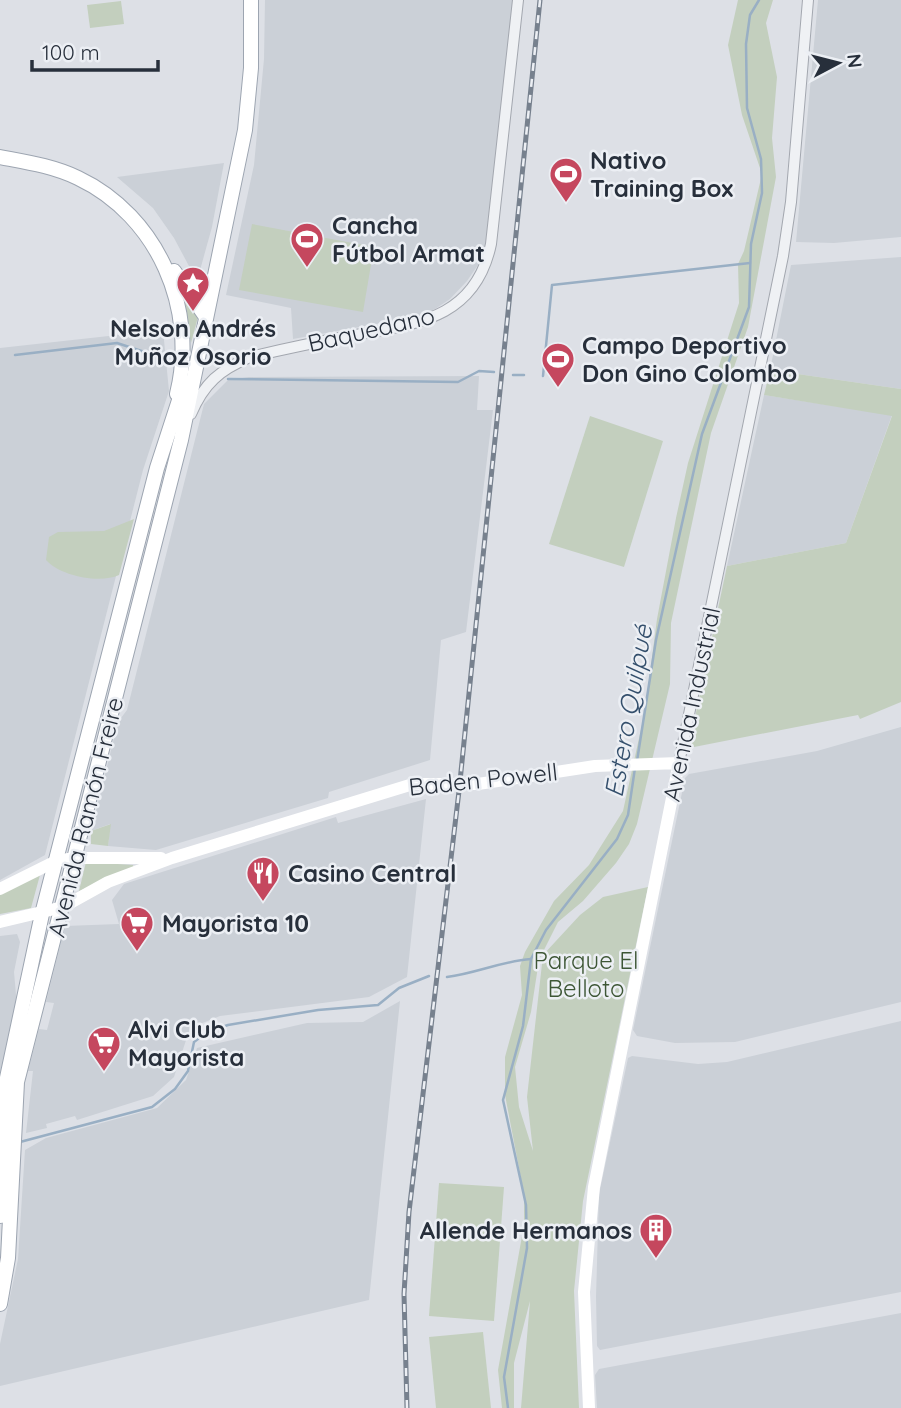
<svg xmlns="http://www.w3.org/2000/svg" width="901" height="1408" font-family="Quicksand,sans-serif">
<rect width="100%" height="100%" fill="#dde0e6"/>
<g fill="#cbd0d7">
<path d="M265,0H513L486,243L478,265L467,281L450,299L435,309L420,316L293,339L291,308L226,295L254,165L264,59Z"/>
<path d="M818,0H901V237L834,243L796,242Z"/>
<path d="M224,163L212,227L197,281L174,238L153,208L117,177Z"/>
<path d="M901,257V389L770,370L791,265Z"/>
<path d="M163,330L169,391L143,470L45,855L0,880V348Z"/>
<path d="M479,376L477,410H493L466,632L441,640L430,760L329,792L328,798L156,850L108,846L110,824L91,831L118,722L127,710L204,404L228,380L249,377Z"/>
<path d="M764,395L892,415L846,543L727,566Z"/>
<path d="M901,727V1002L735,1042L675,1043L637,1036L633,1030L685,778L689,774L817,751Z"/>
<path d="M426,799L407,977L369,997L220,1016L190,1028L174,1077L153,1096L77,1120L75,1116L46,1124L47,1128L26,1133L33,1071H28L39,1029L47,1030L54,1003L46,1002L65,926L119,924L112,900L124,884L336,817L338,823Z"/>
<path d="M17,934L20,942L14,972L17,1006L0,1075V936Z"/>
<path d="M400,1001L369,1300L0,1386V1344L18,1259L25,1150L46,1138L157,1108L186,1080L197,1048L307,1023L363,1022Z"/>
<path d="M901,1021V1292L600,1350L597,1346L596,1297L599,1194L628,1058L632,1056L698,1064L727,1062Z"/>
<path d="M901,1313V1408H597L595,1375L599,1369Z"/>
</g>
<g fill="#c3cfbe">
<path d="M738,0H773L766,23L777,77L772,138L776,177L748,327L711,433L671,623L670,684L637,824L629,844L616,863L583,901L558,922L539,960L531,1012L515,1067L519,1107L533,1151L527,1097L543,955L580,915L603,897L648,887L583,1201L574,1291L579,1408H521L530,1301L514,1363V1408H502L498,1370L524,1225V1194L505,1095V1057L522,995L520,966L525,952L554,901L589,865L623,811L645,711L657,619L676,518L688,463L739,303L738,264L744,251L762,174L742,115L728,45Z"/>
<path d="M121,1L124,24L90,28L87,5Z"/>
<path d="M252,224L374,247L363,312L239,290Z"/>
<path d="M182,293L198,317L191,343Z"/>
<path d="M770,370L901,389V702L860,719L858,715L694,747L690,741L727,566L846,543L892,416L764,395Z"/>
<path d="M590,416L663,441L624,567L549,544Z"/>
<path d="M134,519L119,575C100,584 60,576 46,560L49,537L58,532L104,531Z"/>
<path d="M111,824L108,846L91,844V831Z"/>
<path d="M86,862L133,865L134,869L79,891Z"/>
<path d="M40,875L31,908L0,914V894Z"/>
<path d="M439,1183L504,1187L494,1321L429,1316Z"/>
<path d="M483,1332L491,1408H436L429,1337Z"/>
</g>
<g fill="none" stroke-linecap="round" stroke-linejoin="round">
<g stroke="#99afc4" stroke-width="2.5">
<path d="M15,355L117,343L166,359"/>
<path d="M513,375H524"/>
<path d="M543,376L552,285L750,263"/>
<path d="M228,379L458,382L479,371L494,372"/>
<path d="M637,761L656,640L702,434L749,307L751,244L762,193L761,159L747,108L746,44L750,15L759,0"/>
<path d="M447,977C477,973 502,961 531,959"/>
<path d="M20,1142L152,1107L175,1089L188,1071L194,1042L207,1032L228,1025L318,1010L378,1005L399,988L429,976"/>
<path d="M508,1408L504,1377L527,1248L526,1205L503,1100L523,1026L531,959L546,930L617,839L628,815L635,768"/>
</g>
<defs>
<g id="tertiary">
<path d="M191,414C204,383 220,370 250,357C284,349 317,342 350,336C415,324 475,320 491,244L518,0"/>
<path d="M679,763L783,256L791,202L808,0"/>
</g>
<g id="primary">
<path d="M0,157C26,162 53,166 78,178C158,216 198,309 177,394"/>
<path d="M174,271L206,317"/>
<path d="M0,1216L5,1087L42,914L157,468L184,385"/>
<path d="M0,1304L8,1258L17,1082L181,440L245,130L251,68V0"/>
</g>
</defs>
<use href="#tertiary" stroke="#a3a7af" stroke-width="12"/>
<use href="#primary" stroke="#9da5b1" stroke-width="16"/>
<use href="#tertiary" stroke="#eff1f4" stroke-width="10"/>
<g stroke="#fff" stroke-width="12">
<path d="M0,889L56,861L75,858H161"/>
<path d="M0,922L63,907L108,882L172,858L413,784H478L595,766L679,763L594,1187L584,1292L589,1408"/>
</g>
<use href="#primary" stroke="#fff" stroke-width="14"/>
<defs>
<path id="rail" d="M407,1408L404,1294L409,1212L459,791L540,0"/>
</defs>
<use href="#rail" stroke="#77818e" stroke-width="5"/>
<use href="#rail" stroke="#eceff4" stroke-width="2.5" stroke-dasharray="8" stroke-linecap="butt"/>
</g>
<defs>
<symbol id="stadium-pin" viewBox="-11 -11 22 30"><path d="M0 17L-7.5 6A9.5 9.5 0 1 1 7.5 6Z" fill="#c5475e" stroke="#eceff4"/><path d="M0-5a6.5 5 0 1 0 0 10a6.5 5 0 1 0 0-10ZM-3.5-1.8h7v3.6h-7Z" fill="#fff"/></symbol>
<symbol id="sight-pin" viewBox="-11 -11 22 30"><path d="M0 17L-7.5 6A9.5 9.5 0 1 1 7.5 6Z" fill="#c5475e" stroke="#eceff4"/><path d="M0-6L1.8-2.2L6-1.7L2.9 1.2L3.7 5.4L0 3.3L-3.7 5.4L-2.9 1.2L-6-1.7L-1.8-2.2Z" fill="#fff"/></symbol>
<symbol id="restaurant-pin" viewBox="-11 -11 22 30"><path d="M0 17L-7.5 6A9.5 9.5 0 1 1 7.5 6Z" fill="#c5475e" stroke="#eceff4"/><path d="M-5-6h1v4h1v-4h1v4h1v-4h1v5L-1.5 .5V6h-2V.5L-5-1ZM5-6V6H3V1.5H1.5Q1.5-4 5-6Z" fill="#fff"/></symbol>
<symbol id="supermarket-pin" viewBox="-11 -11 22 30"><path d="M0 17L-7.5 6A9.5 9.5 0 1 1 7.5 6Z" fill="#c5475e" stroke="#eceff4"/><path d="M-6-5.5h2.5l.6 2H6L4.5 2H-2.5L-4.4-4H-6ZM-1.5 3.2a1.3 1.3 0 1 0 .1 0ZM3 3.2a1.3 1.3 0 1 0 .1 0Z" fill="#fff"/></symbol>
<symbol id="building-pin" viewBox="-11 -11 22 30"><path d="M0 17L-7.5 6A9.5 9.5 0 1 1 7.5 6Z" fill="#c5475e" stroke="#eceff4"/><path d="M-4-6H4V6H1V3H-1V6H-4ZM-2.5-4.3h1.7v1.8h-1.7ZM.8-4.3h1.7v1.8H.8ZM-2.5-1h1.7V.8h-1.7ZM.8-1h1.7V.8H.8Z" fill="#fff"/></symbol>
</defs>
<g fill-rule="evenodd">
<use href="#stadium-pin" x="547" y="155" width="38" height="52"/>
<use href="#stadium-pin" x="288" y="220" width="38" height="52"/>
<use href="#sight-pin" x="174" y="264" width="38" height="52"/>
<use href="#stadium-pin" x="539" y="340" width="38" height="52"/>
<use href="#restaurant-pin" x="244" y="854" width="38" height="52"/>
<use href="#supermarket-pin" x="118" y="904" width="38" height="52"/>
<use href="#supermarket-pin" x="85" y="1024" width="38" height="52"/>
<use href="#building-pin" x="637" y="1211" width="38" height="52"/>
</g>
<g text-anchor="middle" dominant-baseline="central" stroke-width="5" stroke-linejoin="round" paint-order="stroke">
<g font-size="24" font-weight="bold" fill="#272f3b" stroke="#eceff4" text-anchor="start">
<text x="590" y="160">Nativo<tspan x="590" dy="28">Training Box</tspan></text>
<text x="332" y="225">Cancha<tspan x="332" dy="28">Fútbol Armat</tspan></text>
<text x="193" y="328" text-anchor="middle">Nelson Andrés<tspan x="193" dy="28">Muñoz Osorio</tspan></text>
<text x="582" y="345">Campo Deportivo<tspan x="582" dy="28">Don Gino Colombo</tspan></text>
<text x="288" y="873">Casino Central</text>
<text x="162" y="923">Mayorista 10</text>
<text x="128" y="1029">Alvi Club<tspan x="128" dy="28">Mayorista</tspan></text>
<text x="632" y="1230" text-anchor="end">Allende Hermanos</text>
</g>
<g font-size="24" fill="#272f3b" stroke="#eceff4">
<text transform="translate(371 329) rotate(-13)">Baquedano</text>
<text transform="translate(691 704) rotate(-78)">Avenida Industrial</text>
<text transform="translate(483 779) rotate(-6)">Baden Powell</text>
<text transform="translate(85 817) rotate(-76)">Avenida Ramón Freire</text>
</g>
<g font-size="24" fill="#3d5635" stroke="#eceff4">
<text x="586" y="960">Parque El<tspan x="586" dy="28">Belloto</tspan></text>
</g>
<g font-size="26" font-style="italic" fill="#344f6c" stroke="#eceff4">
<text transform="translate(628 711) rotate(-80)">Estero Quilpué</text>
</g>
</g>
<g transform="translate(838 63) rotate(83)" stroke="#eceff4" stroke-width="5" paint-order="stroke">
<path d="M0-5L12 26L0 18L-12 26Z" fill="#272f3b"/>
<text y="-10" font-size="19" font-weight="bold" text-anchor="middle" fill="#272f3b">N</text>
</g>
<path d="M32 60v10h126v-10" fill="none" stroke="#272f3b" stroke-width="3.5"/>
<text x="42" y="60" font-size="21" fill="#272f3b" stroke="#eceff4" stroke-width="5" paint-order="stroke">100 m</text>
</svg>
